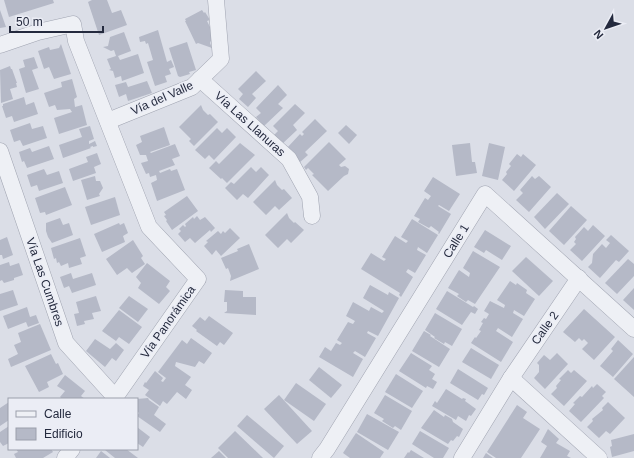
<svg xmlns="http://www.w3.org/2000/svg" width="634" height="458" font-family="Helvetica,sans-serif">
<rect width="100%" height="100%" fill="#dbdee7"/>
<g fill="#b5b9c7">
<path d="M4,0H53L54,3L9,17Z"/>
<path d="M92,0H107L112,13L121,10L127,25L99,35L88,2Z"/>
<path d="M0,10L6,27L0,28Z"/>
<path d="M202,10L204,13L205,12L210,20L207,21L214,35L213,36L210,43L212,48L198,43L196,44L185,21H186L185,19Z"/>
<path d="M158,30L167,62L171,60L174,67L169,69L171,74L165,76L167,82L155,86L147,62L153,60L148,43L146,44L145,41L140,42L139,37Z"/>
<path d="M124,32L131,51L118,56L120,60L138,54L144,73L122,81L121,76L115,78L113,71L109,70L111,69L107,59L116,56L114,50L111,51L103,47L108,46L110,37Z"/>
<path d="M187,42L196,70L189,72L190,74L180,77L178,76L169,48Z"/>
<path d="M61,44L71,74L54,79L49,67L44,69L38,51L49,47L50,50L59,48Z"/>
<path d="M34,57L38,68L32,70L39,89L26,93L19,69L25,67L23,60Z"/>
<path d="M10,66L11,69H12L17,83H16L17,87L10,89L13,99L1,103L0,70Z"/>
<path d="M256,71L266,81L252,94L256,98L248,107L239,99L243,94L238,89Z"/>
<path d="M72,79L77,97L74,99L75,107L82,105L87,125L59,134L54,118L72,112L70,109L57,110L55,105L49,107L44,93L62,87L61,82Z"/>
<path d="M147,81L152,93L128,101L126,94L119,97L115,85L126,82L128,87Z"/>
<path d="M278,85L287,95L278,104L283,108L264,126L256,117L261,113L256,108Z"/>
<path d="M24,97L26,105L34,102L38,114L14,122L12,116L6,118L2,106H3V104Z"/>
<path d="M295,104L305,113L293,125L297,130L281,145L273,136L278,131L273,126Z"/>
<path d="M201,105L203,110L208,115L210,114L218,122L194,146L189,141L191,139L179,127Z"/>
<path d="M315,119L327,131L305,152L308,155L299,163L287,148L300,134L302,136L304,134L302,132Z"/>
<path d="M30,123L32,129L43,126L47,138L23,146L20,140L14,142L10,130Z"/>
<path d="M346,125L357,135L349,144L338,133Z"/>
<path d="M90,126L94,139L89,141V144L95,141L97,146L93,147V146L90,147L91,148L63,158L59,145L82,137L79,129Z"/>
<path d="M164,127L170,145L150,152L151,153L175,144L180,156L172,159L175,165L159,171L160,173L170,169L171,171L177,169L185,190L157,201L151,183L157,180L156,175L150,177L149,173L146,174L141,163L148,161L146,155H140L136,145L142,142L140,136Z"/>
<path d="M217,128L222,133L227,128L236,137L214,160L209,155L205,159L195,150Z"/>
<path d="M329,142L346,159L339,165L341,167L345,166L349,169L348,174L344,176L328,191L312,175L314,174L308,168L306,170L304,167Z"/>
<path d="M240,143L255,155L227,183L222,178L221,179L209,168L216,161L219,164Z"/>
<path d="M470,143L472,162H475L477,173L456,176L452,145Z"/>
<path d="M489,143L505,147L498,180L482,176Z"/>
<path d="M49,146L54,159L27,168L24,161L22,162L19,152L30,148L32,152Z"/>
<path d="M97,153L101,164L94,167L96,173L73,181L69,169L88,162L86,157Z"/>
<path d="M517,154L521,157L523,154L536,165L514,191L502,180L507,174L506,172L511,166L509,164Z"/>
<path d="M251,167L256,172L261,167L269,175L248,198L243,194L237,200L225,188L231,182L234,184Z"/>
<path d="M44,169L47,175L59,171L63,183L39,191L37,185L31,187L27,175Z"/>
<path d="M95,176L96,181H100L103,188L99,194L100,196L87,200L81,180Z"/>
<path d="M532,176L535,179L539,176L551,187L529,212L516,200L523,193L520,190Z"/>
<path d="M433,177L460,194L449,211L439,205L438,206L451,214L439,234L438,233L439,232L431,226L429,228L418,222L420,219L414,216L425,198L428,200L431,196L424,191Z"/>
<path d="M275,180L277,185L282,190L284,189L292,198L279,210L275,206L266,215L253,202Z"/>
<path d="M65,187L72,205L46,215L45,212L40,213L35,198Z"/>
<path d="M557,193L569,204L545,229L534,217Z"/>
<path d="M187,196L198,211L172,230L166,221L167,220L164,216L166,215L164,212Z"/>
<path d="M115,197L120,215L91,225L85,207Z"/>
<path d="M571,206L587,220L564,245L549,231Z"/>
<path d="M287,213L289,218L294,223L295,222L304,230L291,243L287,239L278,248L265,235Z"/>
<path d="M197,216L200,220L205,217L215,228L211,232L210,230L195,243L190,238L185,242L178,234L181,231L179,229L183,225L185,227L186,226L185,224L193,217L194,219Z"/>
<path d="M60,218L63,225L69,223L73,235L52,243L48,237L46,231V223Z"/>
<path d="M412,219L438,235L427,253L418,247L417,250L426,255L415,273L408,269L406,272L413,277L401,297L399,295L400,293L361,269L371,253L384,261L386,259L382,257L395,236L406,243L408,241L401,237Z"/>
<path d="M119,223L120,225L124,223L128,233L123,236L125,242L102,252L94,234Z"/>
<path d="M593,225L605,236L582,261L570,250L576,244L574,242L576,239L575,237L584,227L588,231Z"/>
<path d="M230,228L240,238L221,256L216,250L212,255L204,246L208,242L206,241L218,231L221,234L223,231L225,233Z"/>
<path d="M485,230L511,246L502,260L486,250L484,253L474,247Z"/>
<path d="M611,235L629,251L619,262L616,260L600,278L588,267L592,263L593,254L602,244L606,248L610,243L606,240Z"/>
<path d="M7,237L13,255L3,259L2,255H0V240Z"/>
<path d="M80,238L86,256L80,258L82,264L69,268L68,263L61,266L59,262L57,263L56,258L54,259L51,248Z"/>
<path d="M133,240L143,256L141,258L145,264L132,273L127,268L117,275L106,259Z"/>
<path d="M249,244L259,269L230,281L231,276L228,268L226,269L221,258L238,251L237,249Z"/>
<path d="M473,251L500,267L475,304L468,300L466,302L457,296L459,294L448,288L459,270L469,277L470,273L463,268Z"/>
<path d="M526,257L553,281L539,296L512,271Z"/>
<path d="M628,259L634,264V276L617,294L605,283Z"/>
<path d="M9,262L10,266L19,263L23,275L14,278V280L4,283L2,280L0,281V265Z"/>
<path d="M147,263L170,281L166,287L170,291L159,304L138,288L141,283L136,277Z"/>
<path d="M71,273L73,279L92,273L96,285L72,293L69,286L64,288L60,277Z"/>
<path d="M510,281L516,285L517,283L527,290L526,293L535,299L524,316L514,310L513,313L523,319L512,337L498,328L496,331L513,342L501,362L471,343L475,337L476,338L481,331L479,330L483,323L481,322L484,318L486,319L489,314L484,311L490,301L504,308L505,305L497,300Z"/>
<path d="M370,285L388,295L389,292L399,298L378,336L368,331L367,333L376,338L365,357L355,351L353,353L363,359L353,377L319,357L325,347L331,351L336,343L340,345L342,343L337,340L348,322L353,324L355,321L346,316L353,302L369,311L371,307L382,313L384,311L363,298Z"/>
<path d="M634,288V310L623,300Z"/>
<path d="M13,290L18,305L0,311V294Z"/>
<path d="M225,290L243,291V297H256V315L224,313L227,311V302H224Z"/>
<path d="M447,291L473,307L474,306L478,309L475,314L471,312L462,325L436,309Z"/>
<path d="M96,296L101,311L92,313L94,319L84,321L85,324L77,326L74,314L79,313L76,302Z"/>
<path d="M129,296L148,309L138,322L119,308Z"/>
<path d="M27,307L30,317L36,315L39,323L28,327L26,322L8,329L3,316Z"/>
<path d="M584,309L615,337L594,360L582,349L588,343L584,339L582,341L579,338L575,342L563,332Z"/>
<path d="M119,310L142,327L129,344L119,337L116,341L102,331Z"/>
<path d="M435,313L462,329L452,346L445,342L444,344L434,338L435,337L425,330Z"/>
<path d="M209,316L233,333L224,345L220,342L217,346L196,331L197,330L192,326L200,317L205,321Z"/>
<path d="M40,324L51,350L11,367L8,359L18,354L14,345L21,342L18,333Z"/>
<path d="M424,331L431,335L430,336L450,349L439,367L412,351Z"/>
<path d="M191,338L212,353L204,364L199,361L195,367L176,362L175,366L191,377L185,385L192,390L186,399L177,392L167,404L163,401L160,406L145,395L149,390L143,386L145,382L146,383L155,371L163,378L161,381L163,382L166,378L158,372L182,340L187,344Z"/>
<path d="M95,339L110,349L116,343L124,350L116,361L112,358L105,367L86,351Z"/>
<path d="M618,340L633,354L613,377L600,366L613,351L611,349Z"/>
<path d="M471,348L499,365L491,379L462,362Z"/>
<path d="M411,353L432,366L429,370L435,374L432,379L437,382L433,389L427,386L426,388L399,371Z"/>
<path d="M557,353L568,364L545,389L534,378L539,372V365L537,363L544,355L550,360Z"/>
<path d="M51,354L56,364L58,363L63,374L47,382L49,387L39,392L25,366Z"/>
<path d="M634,357V397L614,379Z"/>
<path d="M319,367L342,385L331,398L309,380Z"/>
<path d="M458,369L488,388L484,395L482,394L478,400L450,383Z"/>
<path d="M568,370L571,373L574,370L587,381L564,406L551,394L557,388L556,386L561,380L559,379Z"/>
<path d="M396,374L423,391L412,408L385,392Z"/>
<path d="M65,375L85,391L81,396L85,399H62L60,397L65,391L57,386Z"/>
<path d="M296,383L326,404L314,421L284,400Z"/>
<path d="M597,384L606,392L602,396L604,398L581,422L569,411L575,404L573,403L580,396L582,397L592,386L593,388Z"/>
<path d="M446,389L462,399L463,398L466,399L465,401L476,409L471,416L469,415L466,421L458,416L456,420L432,406L435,401L437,403Z"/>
<path d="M279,395L312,431L297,444L264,409Z"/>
<path d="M385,395L412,411L401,430L395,426L393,428L382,421L384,419L374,413Z"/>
<path d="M148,398L149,400L159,407L154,415L166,424L160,432L137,416L139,413L137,411L138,410L137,399Z"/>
<path d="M9,402V420L0,426V408Z"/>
<path d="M608,402L625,418L610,434L606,431L599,438L587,427L593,421L592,419L603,410L602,408Z"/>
<path d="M517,405L527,412L523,418L540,429L521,458H496L487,452Z"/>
<path d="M434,410L444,417L445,415L452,419L453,422L463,429L459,437L457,436L453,441L451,440L448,444L421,428Z"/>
<path d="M367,414L399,432L388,450L357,432Z"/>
<path d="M247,415L284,446L274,458L237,426Z"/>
<path d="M9,426V443L3,446L0,442V432Z"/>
<path d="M137,427L150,437L143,447L137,443Z"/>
<path d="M548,429L559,439L556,443L570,451L567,456L571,458H540L547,446L541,442Z"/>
<path d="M235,431L263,458H228L218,448Z"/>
<path d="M420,431L449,448L443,458H434L412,444Z"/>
<path d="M356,433L384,452L380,458H350L343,453Z"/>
<path d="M634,434V451L612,457L610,447L612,446L611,440Z"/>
<path d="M16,449H51L53,452L43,458H16L14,454L18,452Z"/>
<path d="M106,449H126L138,458H115L105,450Z"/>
<path d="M411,450L424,458H404L408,452L409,453Z"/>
<path d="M101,451L110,458H96Z"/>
<path d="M219,451L226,458H211Z"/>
<path d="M486,453L493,458H483Z"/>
</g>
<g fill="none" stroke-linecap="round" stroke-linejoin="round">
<defs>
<g id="minor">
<path d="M0,45L38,32L73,24L76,41L149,227L198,279L114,399"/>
<path d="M200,79L289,159L310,197L312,216"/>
<path d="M108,121L192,87L221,59L216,0"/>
<path d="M0,151L66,343L115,397"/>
<path d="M511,378L579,278"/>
<path d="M65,458L72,449"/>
<path d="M320,458L327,449L485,194L634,329"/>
<path d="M462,458L511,378L599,458"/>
</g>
</defs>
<use href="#minor" stroke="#a0a4b1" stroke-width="17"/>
<use href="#minor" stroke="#eef0f5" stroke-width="16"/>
</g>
<g text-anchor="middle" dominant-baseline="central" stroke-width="3.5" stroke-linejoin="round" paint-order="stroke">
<g font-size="12" fill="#242a3e" stroke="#ebedf5">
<text transform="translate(162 98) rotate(-24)">Vía del Valle</text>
<text transform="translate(250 124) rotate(42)">Vía Las Llanuras</text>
<text transform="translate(456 241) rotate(-58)">Calle 1</text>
<text transform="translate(45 282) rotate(71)">Vía Las Cumbres</text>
<text transform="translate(168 322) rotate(-55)">Vía Panorámica</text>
<text transform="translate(545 328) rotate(-55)">Calle 2</text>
</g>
</g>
<rect x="8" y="398" width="130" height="52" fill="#ebedf5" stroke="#9b9fac"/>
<rect x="16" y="411" width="20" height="6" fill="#eef0f5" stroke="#9b9fac"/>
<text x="44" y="418" font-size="12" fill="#242a3e">Calle</text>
<rect x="16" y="428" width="20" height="12" fill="#b5b9c7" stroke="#9b9fac"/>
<text x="44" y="438" font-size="12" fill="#242a3e">Edificio</text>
<g transform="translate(606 28) rotate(230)" stroke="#ebedf5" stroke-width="3" paint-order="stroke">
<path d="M0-3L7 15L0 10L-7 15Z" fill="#242a3e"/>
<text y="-6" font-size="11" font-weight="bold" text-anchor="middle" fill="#242a3e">N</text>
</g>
<path d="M10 26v6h93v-6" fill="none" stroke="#242a3e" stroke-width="2"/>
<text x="16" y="26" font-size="12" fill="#242a3e" stroke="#ebedf5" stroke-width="3" paint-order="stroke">50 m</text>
</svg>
